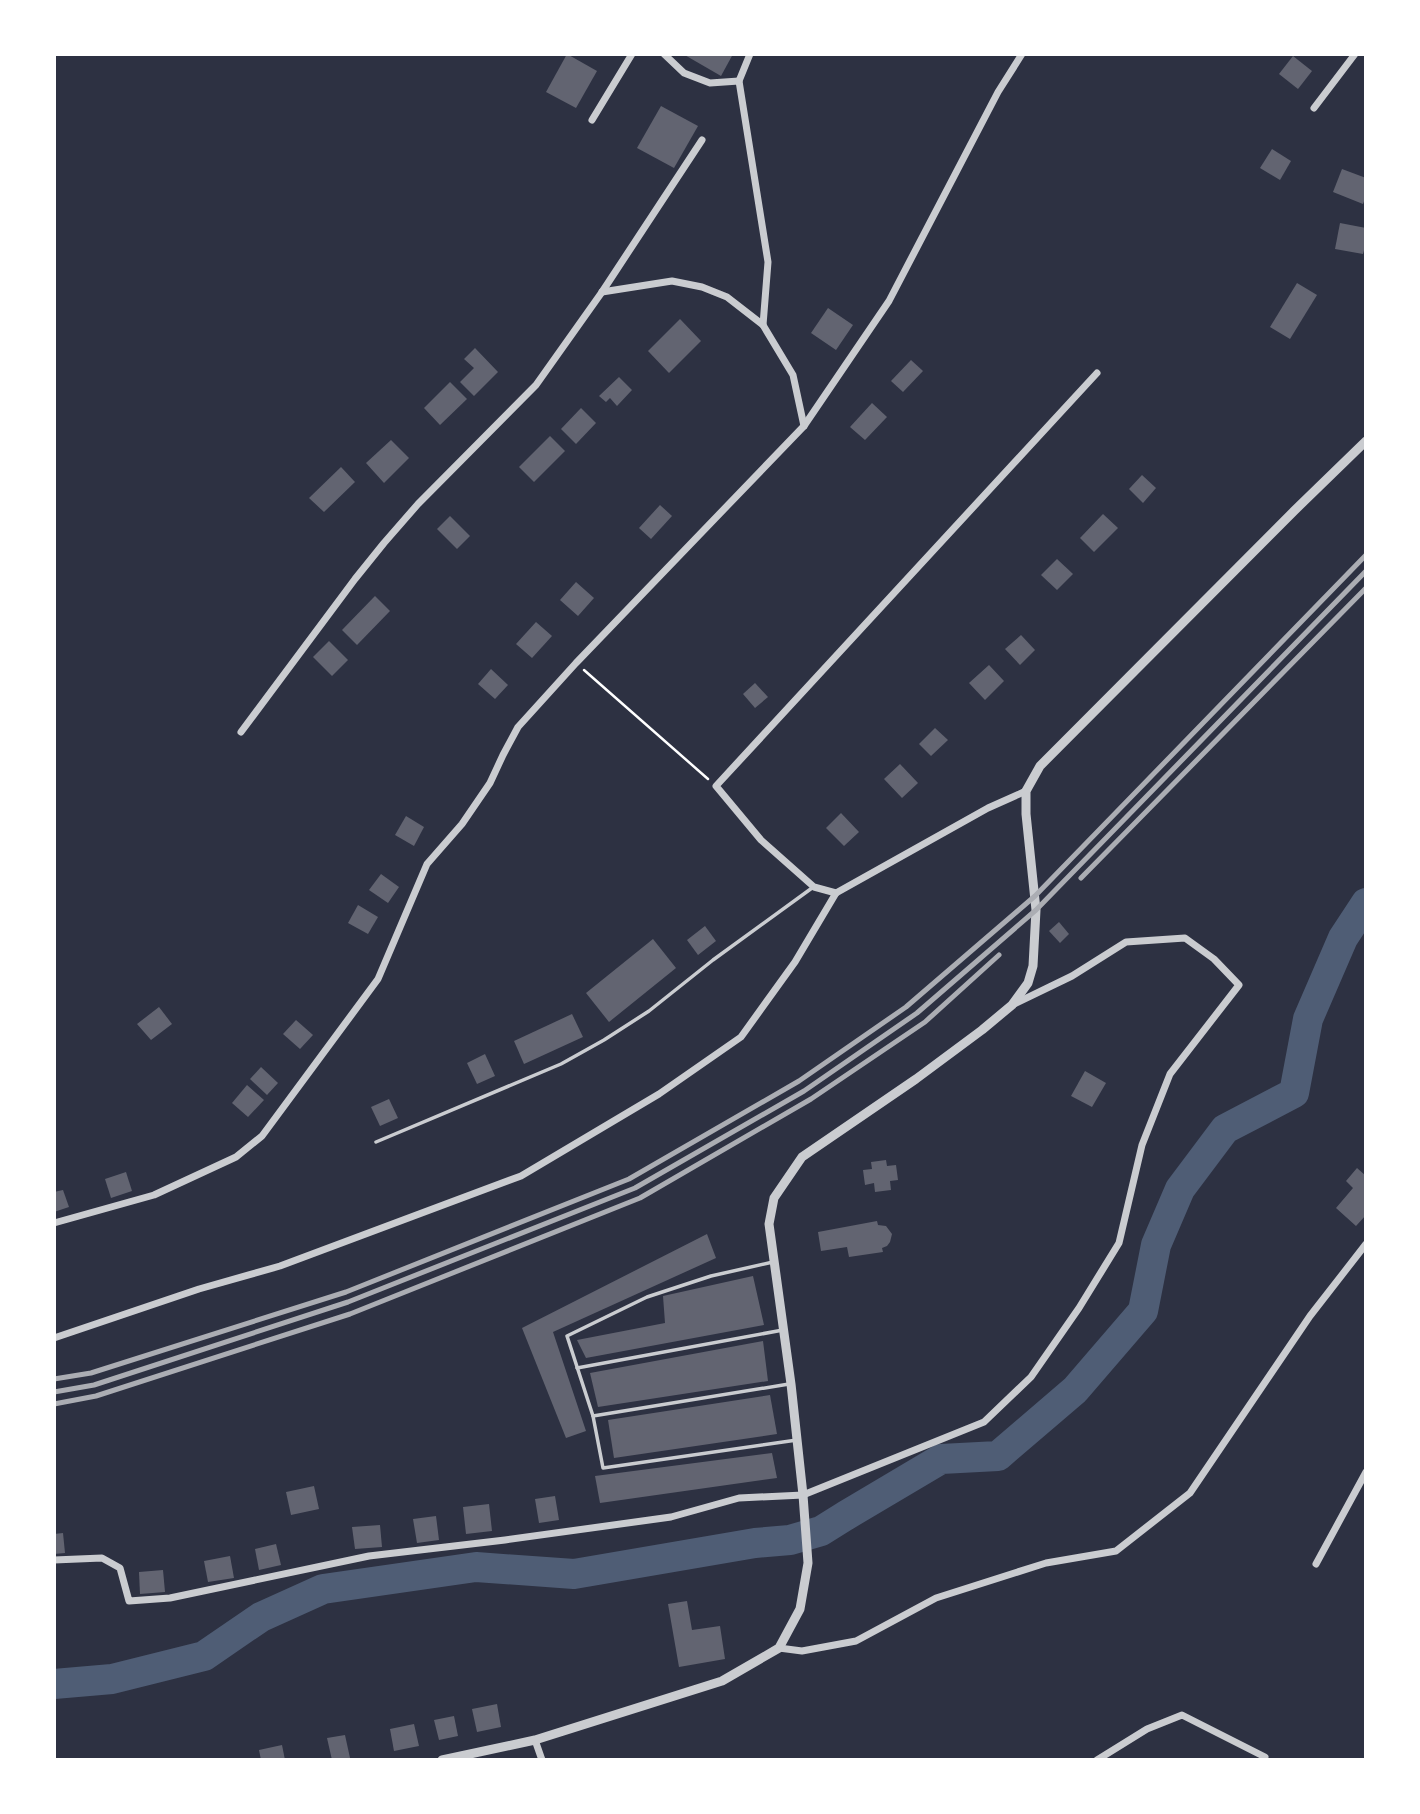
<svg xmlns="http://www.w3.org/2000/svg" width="1420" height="1814" font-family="Roboto,sans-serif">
<rect width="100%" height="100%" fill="#2d3142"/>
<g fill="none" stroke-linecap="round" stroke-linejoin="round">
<path stroke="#4f5d75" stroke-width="30" d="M54,1684L112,1679L204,1656L261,1617L323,1589L476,1567L574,1574L755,1543L790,1540L821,1531L845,1516L941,1459L998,1456L1075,1390L1143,1311L1156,1245L1180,1189L1225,1129L1294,1093L1308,1019L1343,938L1366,903"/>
</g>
<g fill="#626471">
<path d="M567,54L597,71L576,108L546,92Z"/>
<path d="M683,54H733L721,76Z"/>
<path d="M1293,56L1312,71L1298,89L1279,74Z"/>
<path d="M661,106L698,126L674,168L637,148Z"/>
<path d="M1272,149L1291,161L1280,180L1260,168Z"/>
<path d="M1342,169L1366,178V196L1363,204L1333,192Z"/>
<path d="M1340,223L1366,228V243L1363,254L1335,249Z"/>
<path d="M1297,283L1317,295L1290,339L1270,327Z"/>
<path d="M828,308L853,325L836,350L811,333Z"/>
<path d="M680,319L701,341L669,373L648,351Z"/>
<path d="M475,348L498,372L474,396L460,382L474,368L464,359Z"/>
<path d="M911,360L923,371L903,392L891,381Z"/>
<path d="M619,377L632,390L617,406L610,398L606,402L599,396Z"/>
<path d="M450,382L467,399L440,425L424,408Z"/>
<path d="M872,403L887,417L865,440L850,427Z"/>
<path d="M581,408L596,423L576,444L561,429Z"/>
<path d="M550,436L565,451L534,482L519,467Z"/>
<path d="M391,440L409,458L384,483L366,463Z"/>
<path d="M341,467L355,482L324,512L309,498Z"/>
<path d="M1142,475L1156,488L1143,503L1129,489Z"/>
<path d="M660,505L672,516L651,539L639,528Z"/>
<path d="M1103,514L1118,528L1094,552L1080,538Z"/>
<path d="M450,516L470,536L457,549L437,529Z"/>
<path d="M1057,559L1073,574L1057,590L1041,575Z"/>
<path d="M576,582L594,598L578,616L560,600Z"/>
<path d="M375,596L390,611L357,645L342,630Z"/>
<path d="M536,622L552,636L532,658L516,644Z"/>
<path d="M1021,635L1035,650L1020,665L1005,649Z"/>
<path d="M329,641L348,660L332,676L313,657Z"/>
<path d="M989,665L1004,681L985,700L969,683Z"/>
<path d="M491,669L508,685L495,699L478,684Z"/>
<path d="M755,683L768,697L755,708L743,694Z"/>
<path d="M935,728L948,740L931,756L919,744Z"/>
<path d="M900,764L918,783L902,798L884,779Z"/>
<path d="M841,813L859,832L844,846L826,828Z"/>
<path d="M406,816L424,827L414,846L395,835Z"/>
<path d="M381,874L399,887L388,903L369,890Z"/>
<path d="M358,905L378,917L368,934L348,923Z"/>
<path d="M1059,922L1069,934L1060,943L1049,931Z"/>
<path d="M705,926L716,941L698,955L687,940Z"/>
<path d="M653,939L676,968L609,1022L586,993Z"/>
<path d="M159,1007L172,1024L151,1040L137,1024Z"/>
<path d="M572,1014L583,1037L524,1064L514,1041Z"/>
<path d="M296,1020L313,1035L300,1049L283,1034Z"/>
<path d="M485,1054L495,1076L477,1084L467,1063Z"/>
<path d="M261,1067L278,1083L267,1095L250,1079Z"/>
<path d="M1085,1071L1106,1083L1092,1107L1071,1096Z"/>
<path d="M247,1085L264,1100L248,1117L232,1103Z"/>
<path d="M389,1099L398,1118L380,1126L371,1107Z"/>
<path d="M886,1160L887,1166L896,1165L898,1180L890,1181L891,1190L875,1192L874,1183L865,1185L863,1170L872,1169L871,1162Z"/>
<path d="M1357,1168L1366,1176V1215L1356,1226L1336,1208L1353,1188L1346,1181Z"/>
<path d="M126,1172L132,1191L111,1198L105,1179Z"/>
<path d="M63,1190L69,1207L54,1212V1192Z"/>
<path d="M877,1221L878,1225L886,1226L892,1234L890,1242L887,1246L882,1248L883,1252L849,1257L847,1247L821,1251L818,1232Z"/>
<path d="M707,1234L716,1258L553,1332L586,1431L566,1438L522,1328Z"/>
<path d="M753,1276L764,1325L586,1358L577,1340L665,1323L663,1296Z"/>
<path d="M763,1341L768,1381L598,1407L590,1373Z"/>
<path d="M770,1395L777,1434L614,1458L608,1420Z"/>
<path d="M772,1453L777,1478L600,1503L595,1476Z"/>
<path d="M314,1486L319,1509L291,1515L286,1492Z"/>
<path d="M555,1496L559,1520L539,1523L535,1499Z"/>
<path d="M489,1504L492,1531L466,1534L463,1507Z"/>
<path d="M436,1516L439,1540L417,1543L413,1519Z"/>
<path d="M380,1525L382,1547L355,1549L352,1527Z"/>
<path d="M63,1533L65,1553L54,1554V1534Z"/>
<path d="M276,1544L281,1565L259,1570L255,1549Z"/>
<path d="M230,1556L234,1578L208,1582L204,1561Z"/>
<path d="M163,1570L165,1592L140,1594L139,1572Z"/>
<path d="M687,1601L692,1630L720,1626L725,1659L679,1667L668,1604Z"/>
<path d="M497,1704L501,1727L477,1732L472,1709Z"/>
<path d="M454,1716L458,1736L439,1740L434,1720Z"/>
<path d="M414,1724L419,1746L394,1751L390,1729Z"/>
<path d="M345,1735L350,1758L332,1760L327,1738Z"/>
<path d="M282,1745L285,1760H261L259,1750Z"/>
</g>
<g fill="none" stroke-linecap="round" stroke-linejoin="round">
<path stroke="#fff" stroke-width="2.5" d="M584,670L708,779"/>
<g stroke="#caccd0" stroke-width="3.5">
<path d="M376,1142L561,1064L604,1040L649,1011L713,960L812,888"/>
<path d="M773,1262L711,1276L647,1297L567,1336L593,1416L603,1468L797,1440"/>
<path d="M577,1368L783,1330"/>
<path d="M593,1416L789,1384"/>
</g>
<g stroke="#caccd0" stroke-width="7">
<path d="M664,54L684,73L710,83L739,81L768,262L763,325L793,375L804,426"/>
<path d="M739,81L750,54"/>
<path d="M1314,108L1355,54"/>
<path d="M592,120L632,54"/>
<path d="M602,292L672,281L702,287L727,297L763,325"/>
<path d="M241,732L355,579L384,543L418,504L536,385L602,292L702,140"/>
<path d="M836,893L814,887L761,840L716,786L1097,373"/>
<path d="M54,1223L154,1195L236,1157L262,1136L378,979L427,864L462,824L490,783L503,755L518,727L576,663L804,426L889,301L998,92L1022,54"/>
<path d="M54,1338L199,1289L280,1266L521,1176L659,1094L741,1037L795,962L836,893L988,808L1026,791"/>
<path d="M54,1560L102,1558L120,1568L129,1601L170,1598L369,1556L505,1540L671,1517L739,1498L803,1495L984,1422L1031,1377L1079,1308L1119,1243L1142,1145L1170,1074L1239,985L1214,959L1185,938L1126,942L1072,976L1012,1005"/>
<path d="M1316,1564L1366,1472"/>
<path d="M779,1648L802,1651L856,1641L936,1598L1046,1563L1116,1551L1190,1493L1310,1316L1366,1244"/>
<path d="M535,1740L542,1760"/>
<path d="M1097,1760L1147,1729L1182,1715L1265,1757"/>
</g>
<path stroke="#caccd0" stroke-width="9" d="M442,1760L535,1740L722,1681L779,1648L800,1609L808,1563L803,1495L791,1384L769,1224L774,1198L802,1157L916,1079L982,1030L1012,1005L1028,983L1033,966L1036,910L1026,814V791L1040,766L1294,511L1366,441"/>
<g stroke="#abadb3" stroke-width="5">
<path d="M1081,878L1366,588"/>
<path d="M54,1379L91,1373L346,1292L629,1179L799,1081L906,1007L1035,896L1366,555"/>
<path d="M54,1392L94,1385L348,1302L635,1188L804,1091L917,1013L1036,910L1366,571"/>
<path d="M54,1404L96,1396L350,1314L640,1198L811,1099L925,1022L999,955"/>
</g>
</g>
<rect width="1420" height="1814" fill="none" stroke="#ffffff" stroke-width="112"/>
</svg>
